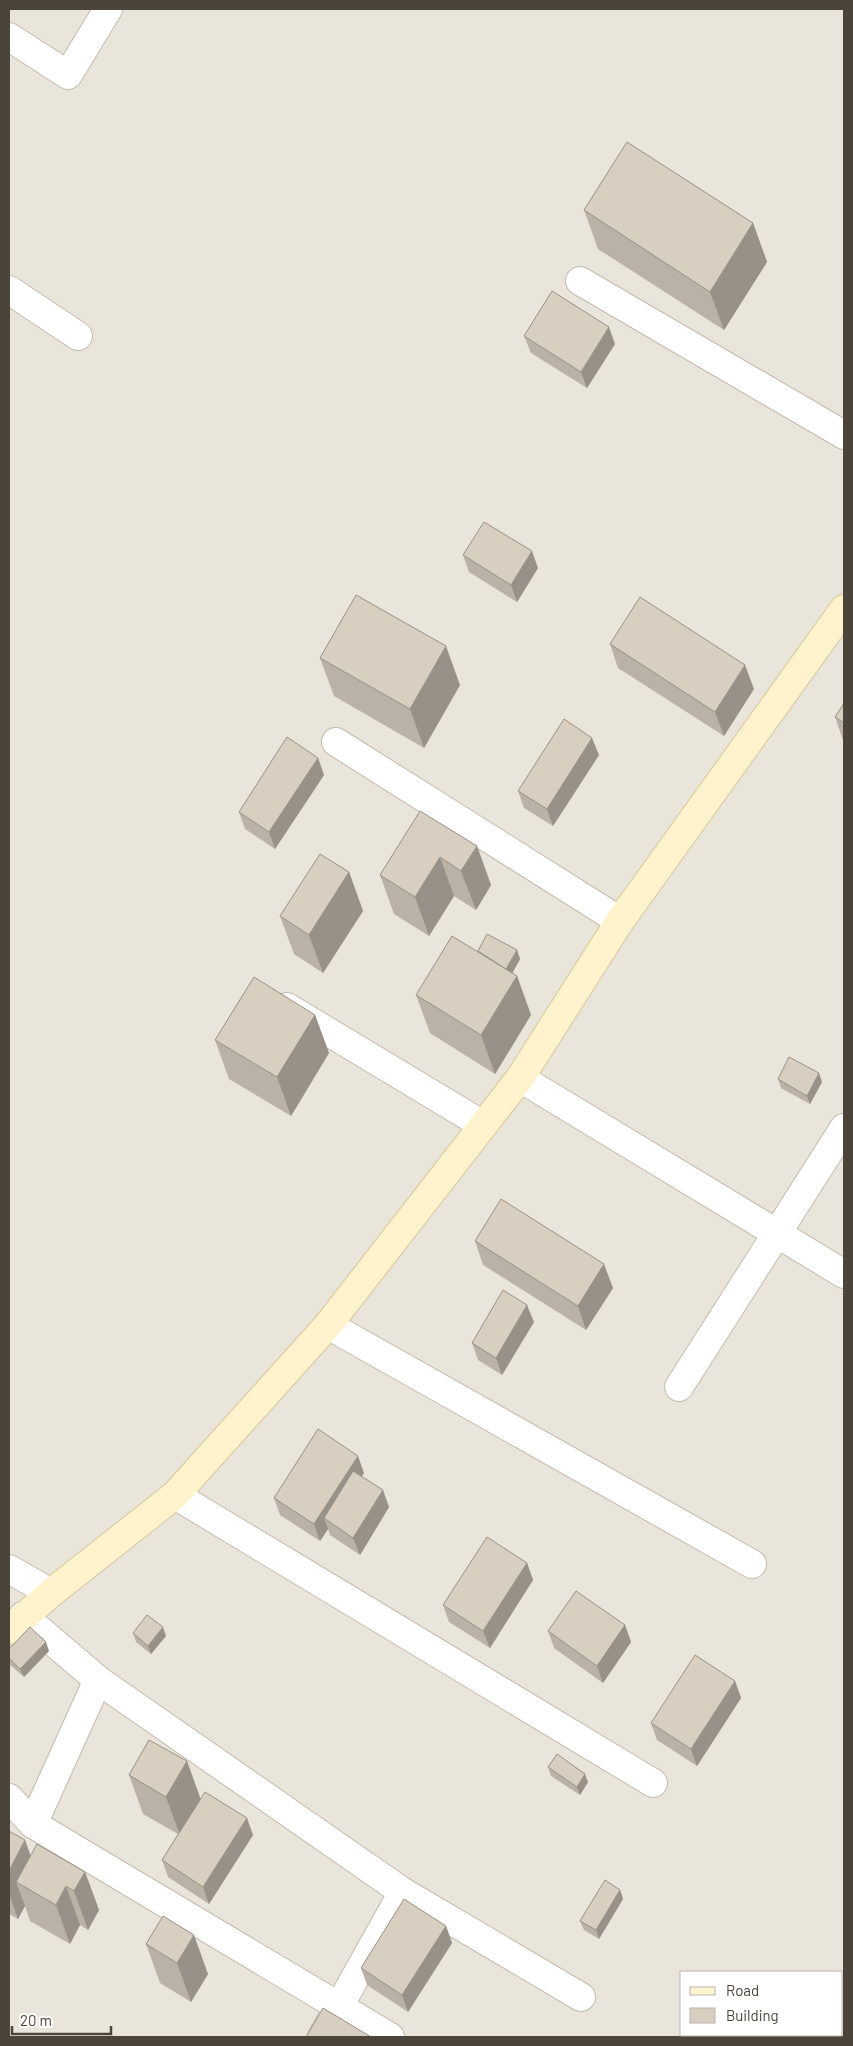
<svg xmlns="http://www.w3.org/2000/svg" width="853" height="2046" font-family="Barlow,sans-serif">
<rect width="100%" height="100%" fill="#f6f3ec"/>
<path fill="#eae5da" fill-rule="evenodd" d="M9,9H844V2037H9ZM682,1972H842V2035H682Z"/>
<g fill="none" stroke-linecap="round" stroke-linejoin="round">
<defs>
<g id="minor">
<path d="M9,37L68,75L108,9"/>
<path d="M580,281L844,435"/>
<path d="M9,290L78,336"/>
<path d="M336,742L620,921"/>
<path d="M287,1007L483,1125"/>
<path d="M520,1078L844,1274"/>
<path d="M328,1325L752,1564"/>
<path d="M679,1387L844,1128"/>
<path d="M175,1495L653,1783"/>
<path d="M9,1569L51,1593"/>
<path d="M23,1616L98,1680L403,1892L322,2037"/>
<path d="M9,1798L33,1824L390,2037"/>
<path d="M33,1824L98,1680"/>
<path d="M403,1892L581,1997"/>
</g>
<path id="secondary" d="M9,1630L51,1593L175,1495L328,1325L520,1078L620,921L844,609"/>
</defs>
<use href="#minor" stroke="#c2bbae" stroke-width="30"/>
<use href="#secondary" stroke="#d6c79b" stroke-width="30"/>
<use href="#minor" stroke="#fff" stroke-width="28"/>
<use href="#secondary" stroke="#fff3cd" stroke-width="28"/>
</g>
<g fill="#bab2a6">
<path d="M584,210L753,223L767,262L724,330L598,249Z"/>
<path d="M524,336L615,344L587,388L531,353Z"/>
<path d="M463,555L538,568L517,602L469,572Z"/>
<path d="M610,644L754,689L724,736L618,668Z"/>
<path d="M320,658L460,685L424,748L334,696Z"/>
<path d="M844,703V743L835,717Z"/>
<path d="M599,755L553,826L524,808L518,791Z"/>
<path d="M318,758L324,775L275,849L245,829L239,812Z"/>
<path d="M477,846L491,885L476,910L454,896L429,936L394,914L380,875Z"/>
<path d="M349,872L363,911L323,973L294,954L280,916Z"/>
<path d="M517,950L520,959L512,973L517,976L531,1015L495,1074L430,1033L416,995L478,951Z"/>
<path d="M315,1015L329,1053L291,1116L229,1079L215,1040Z"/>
<path d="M778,1079L822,1082L810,1104L781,1088Z"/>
<path d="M475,1241L613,1288L586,1330L483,1265Z"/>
<path d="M534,1322L502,1375L478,1360L472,1343Z"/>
<path d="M364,1473L362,1476L389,1507L360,1555L330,1535L328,1529L320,1541L280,1515L274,1498Z"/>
<path d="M527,1563L533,1580L490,1648L449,1622L443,1605Z"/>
<path d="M625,1625L631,1642L603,1683L554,1648L548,1631Z"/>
<path d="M133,1633L166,1636L151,1654L136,1642Z"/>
<path d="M9,1649L49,1651L24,1677L9,1664Z"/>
<path d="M735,1681L741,1698L697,1766L657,1740L651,1723Z"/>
<path d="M548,1767L588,1782L580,1795L551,1776Z"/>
<path d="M129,1775L200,1799L253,1835L209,1904L168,1877L162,1860L178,1834L143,1814Z"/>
<path d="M9,1831L31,1856L85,1872L99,1910L88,1930L80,1925L70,1944L30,1921L25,1906L18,1919L9,1914Z"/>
<path d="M620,1890L623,1899L599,1939L584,1930L580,1921Z"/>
<path d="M446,1926L452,1943L408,2012L367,1985L361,1968Z"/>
<path d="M146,1944L208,1974L191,2002L160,1983Z"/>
</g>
<g fill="#979187">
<path d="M753,223L767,262L724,330L710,292Z"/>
<path d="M609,327L615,344L587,388L581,372Z"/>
<path d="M532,551L538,568L517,602L511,585Z"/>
<path d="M446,646L460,685L424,748L410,709Z"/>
<path d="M745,665L754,689L724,736L715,712Z"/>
<path d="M592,738L599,755L553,826L547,809Z"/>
<path d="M318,758L324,775L275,849L269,832Z"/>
<path d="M477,846L491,885L476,910L461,871Z"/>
<path d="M440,857L454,896L429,936L415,897Z"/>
<path d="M349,872L363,911L323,973L309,935Z"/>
<path d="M517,950L520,959L508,981L505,972Z"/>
<path d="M517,976L531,1015L495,1074L481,1035Z"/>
<path d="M315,1015L329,1053L291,1116L277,1077Z"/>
<path d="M819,1073L822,1082L810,1104L807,1096Z"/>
<path d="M604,1264L613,1288L586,1330L578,1306Z"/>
<path d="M527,1305L534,1322L502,1375L496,1358Z"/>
<path d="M358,1456L364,1473L331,1523L324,1518L328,1529L320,1541L314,1524Z"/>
<path d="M383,1490L389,1507L360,1555L353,1538Z"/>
<path d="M527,1563L533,1580L490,1648L483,1631Z"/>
<path d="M625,1625L631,1642L603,1683L597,1666Z"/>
<path d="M163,1627L166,1636L151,1654L148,1646Z"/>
<path d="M46,1642L49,1651L24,1677L20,1669Z"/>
<path d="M735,1681L741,1698L697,1766L691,1749Z"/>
<path d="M187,1761L201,1800L180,1835L166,1797Z"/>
<path d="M585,1774L588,1782L580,1795L577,1787Z"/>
<path d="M247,1818L253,1835L209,1904L203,1887Z"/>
<path d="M25,1840L39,1879L16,1882L25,1906L18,1919L9,1894V1871Z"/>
<path d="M85,1872L99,1910L88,1930L74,1891Z"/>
<path d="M66,1886L80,1925L70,1944L56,1905Z"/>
<path d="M620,1890L623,1899L599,1939L596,1930Z"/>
<path d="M446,1926L452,1943L408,2012L402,1995Z"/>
<path d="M194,1935L208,1974L191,2002L177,1963Z"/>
</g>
<g fill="#d8cfc1" stroke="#979187">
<path d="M627,142L753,223L710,292L584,210Z"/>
<path d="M552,291L609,327L581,372L524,336Z"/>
<path d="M484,522L532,551L511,585L463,555Z"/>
<path d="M356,595L446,646L410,709L320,658Z"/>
<path d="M640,597L745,665L715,712L610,644Z"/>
<path d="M844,703V723L835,717Z"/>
<path d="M564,719L592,738L547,809L518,791Z"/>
<path d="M287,737L318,758L269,832L239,812Z"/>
<path d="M420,811L477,846L461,871L440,857L415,897L380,875Z"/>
<path d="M320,854L349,872L309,935L280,916Z"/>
<path d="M487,934L517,950L506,969L478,951Z"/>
<path d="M452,936L517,976L481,1035L416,995Z"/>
<path d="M254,977L315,1015L277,1077L215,1040Z"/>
<path d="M789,1057L819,1073L807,1096L778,1079Z"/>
<path d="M501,1199L604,1264L578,1306L475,1241Z"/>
<path d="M503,1290L527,1305L496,1358L472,1343Z"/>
<path d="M318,1429L358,1456L314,1524L274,1498Z"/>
<path d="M353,1471L383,1490L353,1538L324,1518Z"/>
<path d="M487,1537L527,1563L483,1631L443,1605Z"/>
<path d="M576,1591L625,1625L597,1666L548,1631Z"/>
<path d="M147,1615L163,1627L148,1646L133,1633Z"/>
<path d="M30,1627L46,1642L20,1669L9,1658V1649Z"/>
<path d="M695,1655L735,1681L691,1749L651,1723Z"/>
<path d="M149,1740L187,1761L166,1797L129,1775Z"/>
<path d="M557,1754L585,1774L577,1787L548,1767Z"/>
<path d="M205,1792L247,1818L203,1887L162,1860Z"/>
<path d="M9,1831L25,1840L9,1871Z"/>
<path d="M37,1844L85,1872L74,1891L66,1886L56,1905L16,1882Z"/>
<path d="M605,1880L620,1890L596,1930L580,1921Z"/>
<path d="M404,1899L446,1926L402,1995L361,1968Z"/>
<path d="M163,1916L194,1935L177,1963L146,1944Z"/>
<path d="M323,2008L371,2037H306Z"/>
</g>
<rect width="853" height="2046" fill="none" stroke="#4b4439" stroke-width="20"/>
<rect x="680" y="1971" width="162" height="65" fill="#ffffff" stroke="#b7b4b0"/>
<rect x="690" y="1987" width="25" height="8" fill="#fff3cd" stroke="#b7b4b0"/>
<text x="726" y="1996" font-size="15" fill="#4b4439">Road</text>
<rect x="690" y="2008" width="25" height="15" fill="#d8cfc1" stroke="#b7b4b0"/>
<text x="726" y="2021" font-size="15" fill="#4b4439">Building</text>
<path d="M12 2026v8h99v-8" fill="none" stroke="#4b4439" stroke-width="2.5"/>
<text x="20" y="2026" font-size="15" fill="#4b4439" stroke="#ffffff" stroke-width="4" paint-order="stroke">20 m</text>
</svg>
